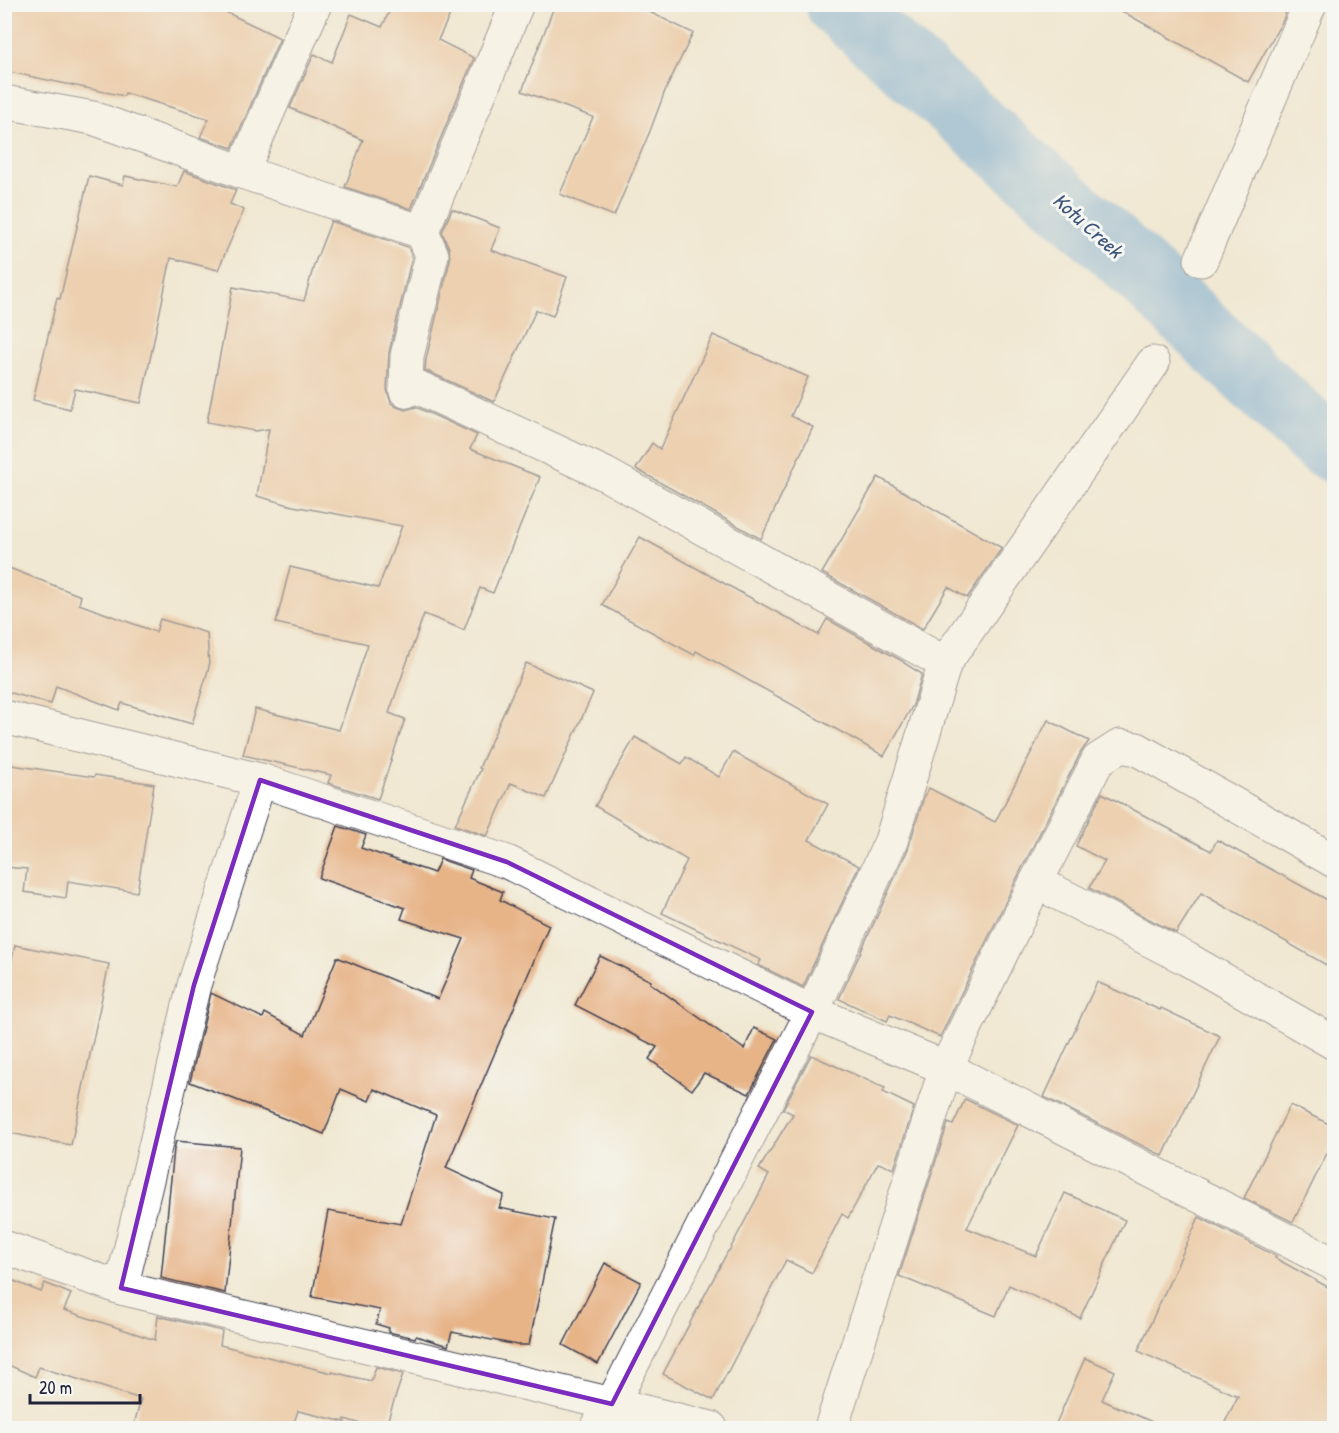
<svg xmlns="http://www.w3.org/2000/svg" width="1339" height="1433" font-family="'Patrick Hand',sans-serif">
<rect width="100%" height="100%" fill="#f6f6f2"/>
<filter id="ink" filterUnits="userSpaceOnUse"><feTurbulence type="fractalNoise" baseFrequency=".0167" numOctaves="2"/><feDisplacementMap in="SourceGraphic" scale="12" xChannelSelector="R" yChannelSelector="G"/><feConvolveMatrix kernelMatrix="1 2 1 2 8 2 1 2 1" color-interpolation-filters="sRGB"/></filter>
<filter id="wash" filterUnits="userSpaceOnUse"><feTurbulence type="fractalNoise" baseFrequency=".008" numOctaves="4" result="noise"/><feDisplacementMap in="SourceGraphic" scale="24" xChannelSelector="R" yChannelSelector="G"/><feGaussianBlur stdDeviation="1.35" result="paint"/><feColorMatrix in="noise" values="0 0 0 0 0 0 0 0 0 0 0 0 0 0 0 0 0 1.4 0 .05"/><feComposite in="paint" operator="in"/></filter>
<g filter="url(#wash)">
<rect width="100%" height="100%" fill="#f0e8d2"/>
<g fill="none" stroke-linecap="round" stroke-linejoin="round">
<path stroke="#63a2d6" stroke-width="66" d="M838,4L1109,242L1321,442L1334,450"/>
</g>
<g id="blocks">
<g fill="#e7b488">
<path d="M4,4H209L280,38L232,148L200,137L209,119L125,93L124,96L4,71Z"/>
<path d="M393,4H455L438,40L474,58L411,209L345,187L363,140L290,108L314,54L332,62L351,14L382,27Z"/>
<path d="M555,4H633L693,33L665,91L650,131L614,216L560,194L593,117L522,91Z"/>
<path d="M1109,4H1289L1283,20L1248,82Z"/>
<path d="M184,171L236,190L230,204L244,210L218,270L171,258L141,403L75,389L70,409L33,400L57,298L60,299L89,176L123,185L125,176L177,187Z"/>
<path d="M452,209L500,228L491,250L567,277L553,316L536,310L494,402L425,370L426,359L450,260L449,248L442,232Z"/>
<path d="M331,221L408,247L412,257L389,352L387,390L391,403L397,407L405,410L416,407L477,435L470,449L540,477L493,593L480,588L464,630L424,614L389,713L405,719L378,799L328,783L331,775L243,755L255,709L339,730L368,644L276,623L290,567L378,588L402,526L293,506L257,496L269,429L255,431L207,422L233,287L304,301L314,265Z"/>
<path d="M713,335L808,377L791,416L813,427L761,539L636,469L652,443L660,449Z"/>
<path d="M878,477L1002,548L967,598L948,587L923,629L822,573Z"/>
<path d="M640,537L818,635L827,619L904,662V663L922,674L913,705L884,756L696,651L694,655L602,605Z"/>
<path d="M4,566L81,596L79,604L156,632L160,619L207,633L209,667L192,724L122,703L119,710L56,686L51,704L4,691Z"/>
<path d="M526,663L593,693L546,798L511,783L487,836L455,825L481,769L479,768Z"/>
<path d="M1048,720L1089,741L1081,752L1019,874L940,1037L890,1015L887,1021L839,999L908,849L924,797L929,788L995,822Z"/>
<path d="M635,737L682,764L686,757L719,777L733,752L828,804L809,840L859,866L803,987L758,965L761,960L662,913L687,860L595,806Z"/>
<path d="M4,764L94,777L95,775L154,784L137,892L68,881L66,898L24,892L27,869L4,867Z"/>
<path d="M1102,793L1211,851L1217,840L1335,904V970L1201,893L1176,933L1089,888L1105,861L1076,846Z"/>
<path d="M338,826L366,835L361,848L434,873L440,859L472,870L469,878L503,892L500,900L549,925L446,1168L504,1195L499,1208L555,1219L529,1345H517L452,1332L448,1346L416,1336L415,1338L388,1332L389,1328L376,1324L380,1310L312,1297L328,1211L401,1224L436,1115L374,1089L369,1101L341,1089L324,1134L190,1082L211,993L263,1018L265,1013L305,1035L337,957L438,999L464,939L401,919L405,908L319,878Z"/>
<path d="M15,945L109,964L71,1145L4,1132V996Z"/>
<path d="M600,956L651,981L650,983L744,1049L754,1028L777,1039L749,1094L704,1073L692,1090L649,1059L657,1047L575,1005Z"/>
<path d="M1097,982L1160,1010L1161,1008L1220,1036L1163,1156L1044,1097Z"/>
<path d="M811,1055L885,1088L883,1092L914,1107L894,1169L878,1163L848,1218L842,1214L812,1273L786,1260L713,1400L663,1374L728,1251H729L769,1175L759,1169L793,1114L783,1109Z"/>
<path d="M965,1099L1018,1125L967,1228L1036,1256L1065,1193L1125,1220L1080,1318L1009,1285L996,1316L899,1276L948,1123L953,1125Z"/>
<path d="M1290,1105L1335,1127V1137L1293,1222L1244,1198Z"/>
<path d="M176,1141L240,1147L225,1293L161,1278L174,1149Z"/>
<path d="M1199,1217L1276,1256L1275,1258L1335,1291V1428H1222L1238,1396L1138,1351Z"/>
<path d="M605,1263L641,1282L598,1364L563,1345Z"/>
<path d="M4,1277L41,1292L45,1283L71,1294L64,1310L155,1340L158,1316L222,1331L220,1345L332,1373V1372L371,1381L376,1367L403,1374L385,1428H374L345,1419V1422L298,1411L292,1428H133L141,1399L39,1367L35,1377L4,1363Z"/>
<path d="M1085,1358L1115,1371L1102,1400L1166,1428H1054Z"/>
</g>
</g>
</g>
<g filter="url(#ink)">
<use href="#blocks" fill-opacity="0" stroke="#414052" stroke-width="1.5"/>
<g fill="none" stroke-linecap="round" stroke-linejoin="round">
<defs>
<g id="street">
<path d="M4,102L93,118L242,172L422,232"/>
<path d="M242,172L315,4"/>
<path d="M1201,260L1310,4"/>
<path d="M406,391L413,385L605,474L945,663"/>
<path d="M406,391L407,356L432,255L422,232L517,4"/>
<path d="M4,717L260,780L507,862L812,1012L946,1068L1334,1264"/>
<path d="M1036,882L1187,959L1334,1043"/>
<path d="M4,1247L121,1288L612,1404L711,1428"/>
<path d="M121,1288L194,985L260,780"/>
<path d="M597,1428L612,1404L812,1012L891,841L945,663L1153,363"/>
<path d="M831,1428L946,1068L1036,882L1098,760L1120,746L1137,749L1334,861"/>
</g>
</defs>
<use href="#street" stroke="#414052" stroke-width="35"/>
<use href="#street" stroke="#fff" stroke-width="33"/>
</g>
</g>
<path d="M0 0H1339V1433H0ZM260,780L507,862L812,1012L612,1404L121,1288L194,985Z" fill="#f0e8d2" fill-opacity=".55" fill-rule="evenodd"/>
<path fill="none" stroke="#7b2cbf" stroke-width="4.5" stroke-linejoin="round" d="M260,780L507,862L812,1012L612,1404L121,1288L194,985Z"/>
<g text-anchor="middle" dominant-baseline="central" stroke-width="6" stroke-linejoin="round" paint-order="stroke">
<g font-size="21" font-style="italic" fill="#3c5579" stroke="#f6f6f2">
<text transform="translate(1088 225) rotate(42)">Kotu Creek</text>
</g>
</g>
<rect width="1339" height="1433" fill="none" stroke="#f6f6f2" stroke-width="24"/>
<path d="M30 1394v9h110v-9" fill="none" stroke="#22223b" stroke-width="3"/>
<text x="39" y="1394" font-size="18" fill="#22223b" stroke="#f6f6f2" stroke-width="4.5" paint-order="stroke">20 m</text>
</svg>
